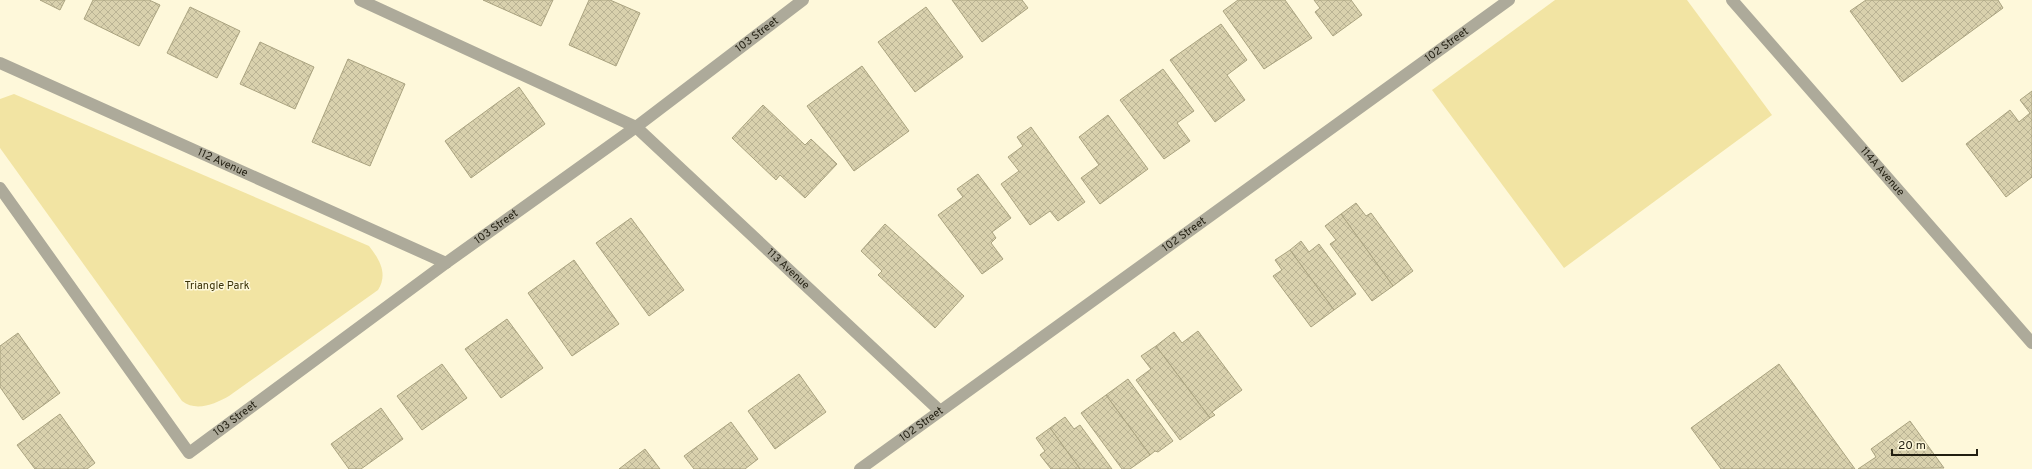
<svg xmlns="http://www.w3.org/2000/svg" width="2032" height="469" font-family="Overpass,sans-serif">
<defs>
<pattern id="building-cross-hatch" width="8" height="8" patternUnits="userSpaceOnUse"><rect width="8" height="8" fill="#d9d1ad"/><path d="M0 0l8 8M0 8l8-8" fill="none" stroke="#bab394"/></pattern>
</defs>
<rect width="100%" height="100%" fill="#fef8da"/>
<g fill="#f2e4a3">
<path d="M1555,0H1687L1772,115L1564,268L1432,90Z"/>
<path d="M14,94L369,246C380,260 388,274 378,290L229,396C215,404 196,412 182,401L0,148V99Z"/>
</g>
<g fill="url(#building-cross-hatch)" stroke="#aaa380">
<path d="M40,0H65L60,10Z"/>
<path d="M93,0H149L160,5L139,46L84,19Z"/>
<path d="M483,0H553L541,26Z"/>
<path d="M589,0H610L640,13L616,66L569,45Z"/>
<path d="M952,0H1022L1028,8L982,42Z"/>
<path d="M1238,0H1285L1312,38L1264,69L1223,11Z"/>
<path d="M1314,0H1351L1362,15L1333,36L1315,12L1320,8Z"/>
<path d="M1866,0H1998L2003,8L1902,82L1850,11Z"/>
<path d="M190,7L240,31L217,78L167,53Z"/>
<path d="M926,7L963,57L915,92L878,42Z"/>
<path d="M1221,24L1247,60L1227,75L1245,100L1215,122L1170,60Z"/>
<path d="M260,42L314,67L295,109L240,84Z"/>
<path d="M348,59L405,84L370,166L312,142Z"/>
<path d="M862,66L909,131L854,171L807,106Z"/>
<path d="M1163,69L1194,111L1177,123L1190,141L1164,159L1120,100Z"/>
<path d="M519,87L545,124L471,178L445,141Z"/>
<path d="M2032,91V177L2006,197L1966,144L2010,110L2019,122L2030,113L2020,100Z"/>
<path d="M763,105L805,145L811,139L837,164L805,198L780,175L776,180L732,138Z"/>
<path d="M1108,115L1148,169L1100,204L1081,178L1099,165L1079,137Z"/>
<path d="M1031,127L1085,202L1058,221L1050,211L1030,225L1001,184L1019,171L1008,157L1023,146L1017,137Z"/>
<path d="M978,174L1011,218L992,232L996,238L991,243L1003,259L982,274L938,215L963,197L957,189Z"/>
<path d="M1356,203L1366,216L1371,213L1413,271L1393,286L1341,214Z"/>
<path d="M1341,214L1393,286L1372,301L1330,244L1336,240L1325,226Z"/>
<path d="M631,218L684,290L649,316L596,243Z"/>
<path d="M885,224L964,296L935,328L878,275L882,271L861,251Z"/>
<path d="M1301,241L1309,252L1319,244L1356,294L1334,310L1290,250Z"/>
<path d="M1290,250L1334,310L1311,327L1273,276L1282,270L1275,260Z"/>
<path d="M574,260L619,324L572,356L528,293Z"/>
<path d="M507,319L543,368L501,398L465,349Z"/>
<path d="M1198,331L1242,390L1212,412L1215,415L1210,418L1156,346L1174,332L1182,343Z"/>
<path d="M18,333L60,393L23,420L0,387V346Z"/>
<path d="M1156,346L1210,418L1180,440L1136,380L1151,369L1141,356Z"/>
<path d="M442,364L467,398L422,430L397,396Z"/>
<path d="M1779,364L1855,469H1721L1691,428Z"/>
<path d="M799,374L826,412L775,449L748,411Z"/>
<path d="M1128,379L1173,441L1158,452L1155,451L1150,455L1106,395Z"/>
<path d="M1106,395L1150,455L1130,469H1122L1081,413Z"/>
<path d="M381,408L403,439L361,469H349L331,444Z"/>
<path d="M60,414L95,463L87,469H35L17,445Z"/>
<path d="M1065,417L1074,429L1080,425L1112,469H1080L1050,428Z"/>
<path d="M1910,421L1944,468L1858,469L1876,457L1871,449Z"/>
<path d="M731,422L758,459L745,469H694L684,456Z"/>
<path d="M1050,428L1080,469H1051L1040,455L1045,451L1036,438Z"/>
<path d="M645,449L660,469H619Z"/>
</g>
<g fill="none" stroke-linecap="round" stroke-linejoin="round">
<path stroke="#adaa9a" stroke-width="12" d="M360,0L636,127"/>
<g stroke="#adaa9a" stroke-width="12">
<path id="s1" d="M1732,0L2032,343"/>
<path id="s2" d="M0,63L446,263"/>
<path id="s3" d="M636,127L940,411"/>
<path id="s4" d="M0,188L189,453L446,263L636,127L803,0"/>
<path id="s5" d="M860,469L1509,0"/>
</g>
</g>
<g text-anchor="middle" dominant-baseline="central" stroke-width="3" stroke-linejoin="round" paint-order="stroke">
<g font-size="11" fill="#221f11" stroke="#fef8da">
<text stroke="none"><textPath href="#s4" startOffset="1031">103 Street</textPath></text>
<text stroke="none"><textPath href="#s5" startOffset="724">102 Street</textPath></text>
<text stroke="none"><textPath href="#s2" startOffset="244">112 Avenue</textPath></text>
<text stroke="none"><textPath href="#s1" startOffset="228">114A Avenue</textPath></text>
<text stroke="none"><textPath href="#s4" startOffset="707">103 Street</textPath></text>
<text stroke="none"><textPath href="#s5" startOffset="400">102 Street</textPath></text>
<text stroke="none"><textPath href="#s3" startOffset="208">113 Avenue</textPath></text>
<text stroke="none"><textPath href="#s4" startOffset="383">103 Street</textPath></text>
<text stroke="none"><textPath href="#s5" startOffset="76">102 Street</textPath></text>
</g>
<g font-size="11" fill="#3b3309" stroke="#fef8da">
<text x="217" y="286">Triangle Park</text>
</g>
</g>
<path d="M1892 449v6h85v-6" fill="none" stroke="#221f11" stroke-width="2"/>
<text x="1898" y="449" font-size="12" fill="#221f11" stroke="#fef8da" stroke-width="3" paint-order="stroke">20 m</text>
</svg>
